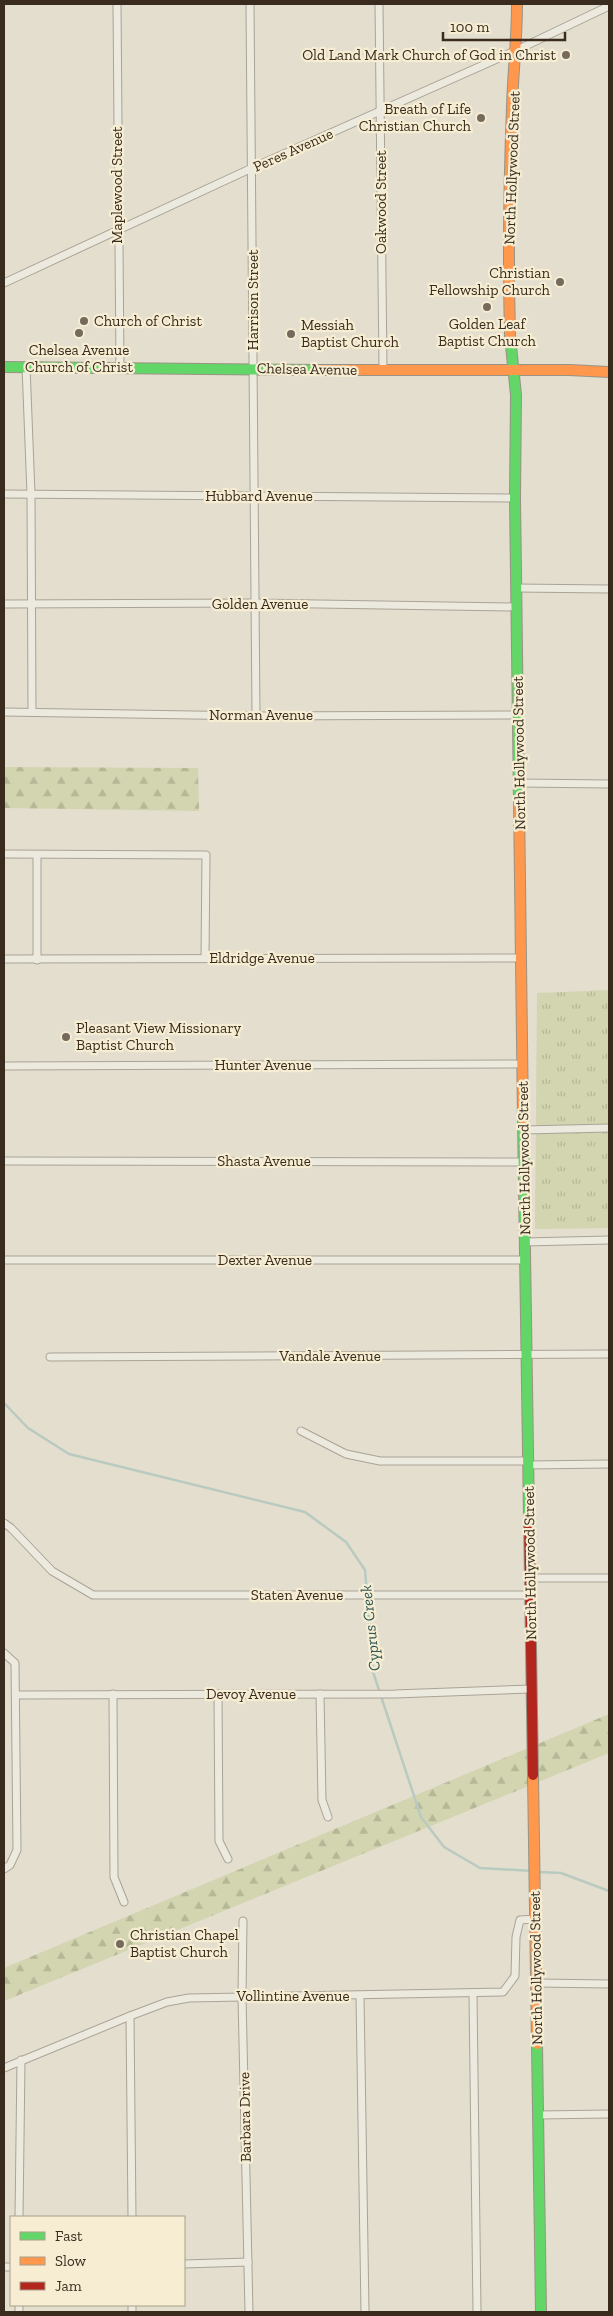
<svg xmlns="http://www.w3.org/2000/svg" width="613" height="2316" font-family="'Zilla Slab',serif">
<defs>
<pattern id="grass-tufts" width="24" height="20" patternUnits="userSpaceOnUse" patternTransform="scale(1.25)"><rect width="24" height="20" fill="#d2d5b0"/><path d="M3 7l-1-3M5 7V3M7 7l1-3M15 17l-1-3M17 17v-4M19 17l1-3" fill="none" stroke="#b5b797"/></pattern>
<pattern id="forest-firs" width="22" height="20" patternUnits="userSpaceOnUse" patternTransform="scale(1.25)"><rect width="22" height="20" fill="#d2d5b0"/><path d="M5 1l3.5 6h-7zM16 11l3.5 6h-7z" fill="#b5b797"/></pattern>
</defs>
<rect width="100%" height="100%" fill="#e4dece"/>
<path fill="url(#grass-tufts)" d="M609,990V1228L535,1229L537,993Z"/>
<g fill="url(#forest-firs)">
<path d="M4,767L198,768L199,811L4,808Z"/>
<path d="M609,1714V1753L4,2001V1968Z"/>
</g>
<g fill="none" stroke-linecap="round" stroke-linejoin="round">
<g stroke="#b9cac0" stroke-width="2.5">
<path d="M4,1403L28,1428L69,1454L305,1512L346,1542L365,1570L373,1672L421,1817L444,1847L480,1868L533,1871"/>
<path d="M538,1872L561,1873L609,1891"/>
</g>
<defs>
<g id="street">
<path d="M117,4L120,367"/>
<path d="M250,4L256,716"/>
<path d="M379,4L383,370"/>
<path d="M4,283L252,168L517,50L609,6"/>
<path d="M26,366L31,494L32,712"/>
<path d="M4,494L515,498"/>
<path d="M516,588L609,589"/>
<path d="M4,604L255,603L517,607"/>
<path d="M4,712L256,716L518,715"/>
<path d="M519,783L609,784"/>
<path d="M4,854L206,855L205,958"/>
<path d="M37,855V960"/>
<path d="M4,959L521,958"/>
<path d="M4,1066L523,1064"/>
<path d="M524,1130L609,1128"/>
<path d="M4,1161L524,1162"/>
<path d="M525,1242L609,1240"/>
<path d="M4,1260H526"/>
<path d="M50,1357L609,1354"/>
<path d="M301,1431L346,1454L380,1461H529"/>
<path d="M528,1465L609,1464"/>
<path d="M4,1523L11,1528L52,1571L93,1595H531"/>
<path d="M531,1578H609"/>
<path d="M4,1653L15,1663L17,1850L10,1865L4,1869"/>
<path d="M113,1694L114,1877L124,1902"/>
<path d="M218,1694L219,1841L228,1859"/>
<path d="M320,1694L322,1800L328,1817"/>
<path d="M16,1695L395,1694L531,1689"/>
<path d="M243,1921L242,1996L249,2312"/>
<path d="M537,1983L609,1984"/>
<path d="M473,1994L477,2312"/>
<path d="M360,1996L365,2312"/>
<path d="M130,2016L132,2217"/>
<path d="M4,2068L130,2016L167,2002L189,1998L503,1992L515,1976L516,1937L520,1920L535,1919"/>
<path d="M539,2115L609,2114"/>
<path d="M19,2217L21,2060"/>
<path d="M184,2264L248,2262"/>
<path d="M4,2267H11"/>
<path d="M19,2305V2312"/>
<path d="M132,2312V2305"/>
</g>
<g id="fast">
<path d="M510,336L516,395L515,498L519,801"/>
<path d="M4,367L317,370"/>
<path d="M523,1119L529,1517"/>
<path d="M537,2044L541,2312"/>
</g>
<g id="slow">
<path d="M510,336C508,260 509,183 512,107C513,72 517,39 517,4"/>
<path d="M317,370H569L609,372"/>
<path d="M519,801L523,1119"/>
<path d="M533,1775L537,2044"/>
</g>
<path id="jam" d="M529,1517L533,1775"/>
</defs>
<use href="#street" stroke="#aaa396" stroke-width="9"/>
<use href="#fast" stroke="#999386" stroke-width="12"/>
<use href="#slow" stroke="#999386" stroke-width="12"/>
<use href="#jam" stroke="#999386" stroke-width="12"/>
<use href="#street" stroke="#ece9df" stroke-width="7"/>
<use href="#fast" stroke="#63d668" stroke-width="10"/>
<use href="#slow" stroke="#ff974d" stroke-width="10"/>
<use href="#jam" stroke="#b3261e" stroke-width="10"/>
</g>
<g fill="#756a5c" stroke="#f6edd3" stroke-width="2">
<circle cx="566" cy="55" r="5"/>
<circle cx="481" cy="118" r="5"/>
<circle cx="560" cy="282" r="5"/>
<circle cx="487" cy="307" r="5"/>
<circle cx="84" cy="321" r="5"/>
<circle cx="79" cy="333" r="5"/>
<circle cx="291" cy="334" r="5"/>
<circle cx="66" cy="1037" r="5"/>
<circle cx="120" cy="1944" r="5"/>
</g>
<g text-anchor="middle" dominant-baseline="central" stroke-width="4.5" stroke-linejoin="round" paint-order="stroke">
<g font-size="15" fill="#392c1e" stroke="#f6edd3" text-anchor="start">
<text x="556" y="55" text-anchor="end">Old Land Mark Church of God in Christ</text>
<text x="471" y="109" text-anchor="end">Breath of Life<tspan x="471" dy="17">Christian Church</tspan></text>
<text x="550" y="273" text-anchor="end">Christian<tspan x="550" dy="17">Fellowship Church</tspan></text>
<text x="94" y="321">Church of Christ</text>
<text x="487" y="324" text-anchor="middle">Golden Leaf<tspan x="487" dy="17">Baptist Church</tspan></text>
<text x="301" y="325">Messiah<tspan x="301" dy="17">Baptist Church</tspan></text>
<text x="79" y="350" text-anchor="middle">Chelsea Avenue<tspan x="79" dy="17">Church of Christ</tspan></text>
<text x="76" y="1028">Pleasant View Missionary<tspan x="76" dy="17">Baptist Church</tspan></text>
<text x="130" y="1935">Christian Chapel<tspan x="130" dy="17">Baptist Church</tspan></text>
</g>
<g font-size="15" fill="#392c1e" stroke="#f6edd3">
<text transform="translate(293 150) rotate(-24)">Peres Avenue</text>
<text transform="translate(512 168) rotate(-88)">North Hollywood Street</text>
<text transform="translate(117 185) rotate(-90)">Maplewood Street</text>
<text transform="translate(381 202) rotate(-90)">Oakwood Street</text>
<text transform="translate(253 300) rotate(-90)">Harrison Street</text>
<text transform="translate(307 369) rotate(1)">Chelsea Avenue</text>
<text x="259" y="496">Hubbard Avenue</text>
<text x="260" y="604">Golden Avenue</text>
<text x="261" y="715">Norman Avenue</text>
<text transform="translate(519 753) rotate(-91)">North Hollywood Street</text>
<text x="262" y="958">Eldridge Avenue</text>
<text x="263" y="1065">Hunter Avenue</text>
<text transform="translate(524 1158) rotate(-91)">North Hollywood Street</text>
<text x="264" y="1161">Shasta Avenue</text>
<text x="265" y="1260">Dexter Avenue</text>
<text x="330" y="1356">Vandale Avenue</text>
<text transform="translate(530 1563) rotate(-91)">North Hollywood Street</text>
<text x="297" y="1595">Staten Avenue</text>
<text x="251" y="1694">Devoy Avenue</text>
<text transform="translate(536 1968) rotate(-91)">North Hollywood Street</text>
<text x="293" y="1996">Vollintine Avenue</text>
<text transform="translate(245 2117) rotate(-91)">Barbara Drive</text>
</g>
<g font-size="16" font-style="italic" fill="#2d5958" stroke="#f6edd3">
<text transform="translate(370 1628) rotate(-96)">Cyprus Creek</text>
</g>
</g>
<rect width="613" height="2316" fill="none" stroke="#392c1e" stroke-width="10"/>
<rect x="10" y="2216" width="175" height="90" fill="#f6edd3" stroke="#aaa08b"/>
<rect x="20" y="2232" width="25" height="8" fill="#63d668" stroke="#aaa08b"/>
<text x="55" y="2241" font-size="15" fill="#392c1e">Fast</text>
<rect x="20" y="2257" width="25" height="8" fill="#ff974d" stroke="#aaa08b"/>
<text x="55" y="2266" font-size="15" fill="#392c1e">Slow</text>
<rect x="20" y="2282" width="25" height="8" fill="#b3261e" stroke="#aaa08b"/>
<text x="55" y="2291" font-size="15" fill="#392c1e">Jam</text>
<path d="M443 32v8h122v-8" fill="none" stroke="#392c1e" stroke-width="2.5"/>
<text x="450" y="32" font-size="15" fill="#392c1e" stroke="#f6edd3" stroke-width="4" paint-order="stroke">100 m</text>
</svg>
